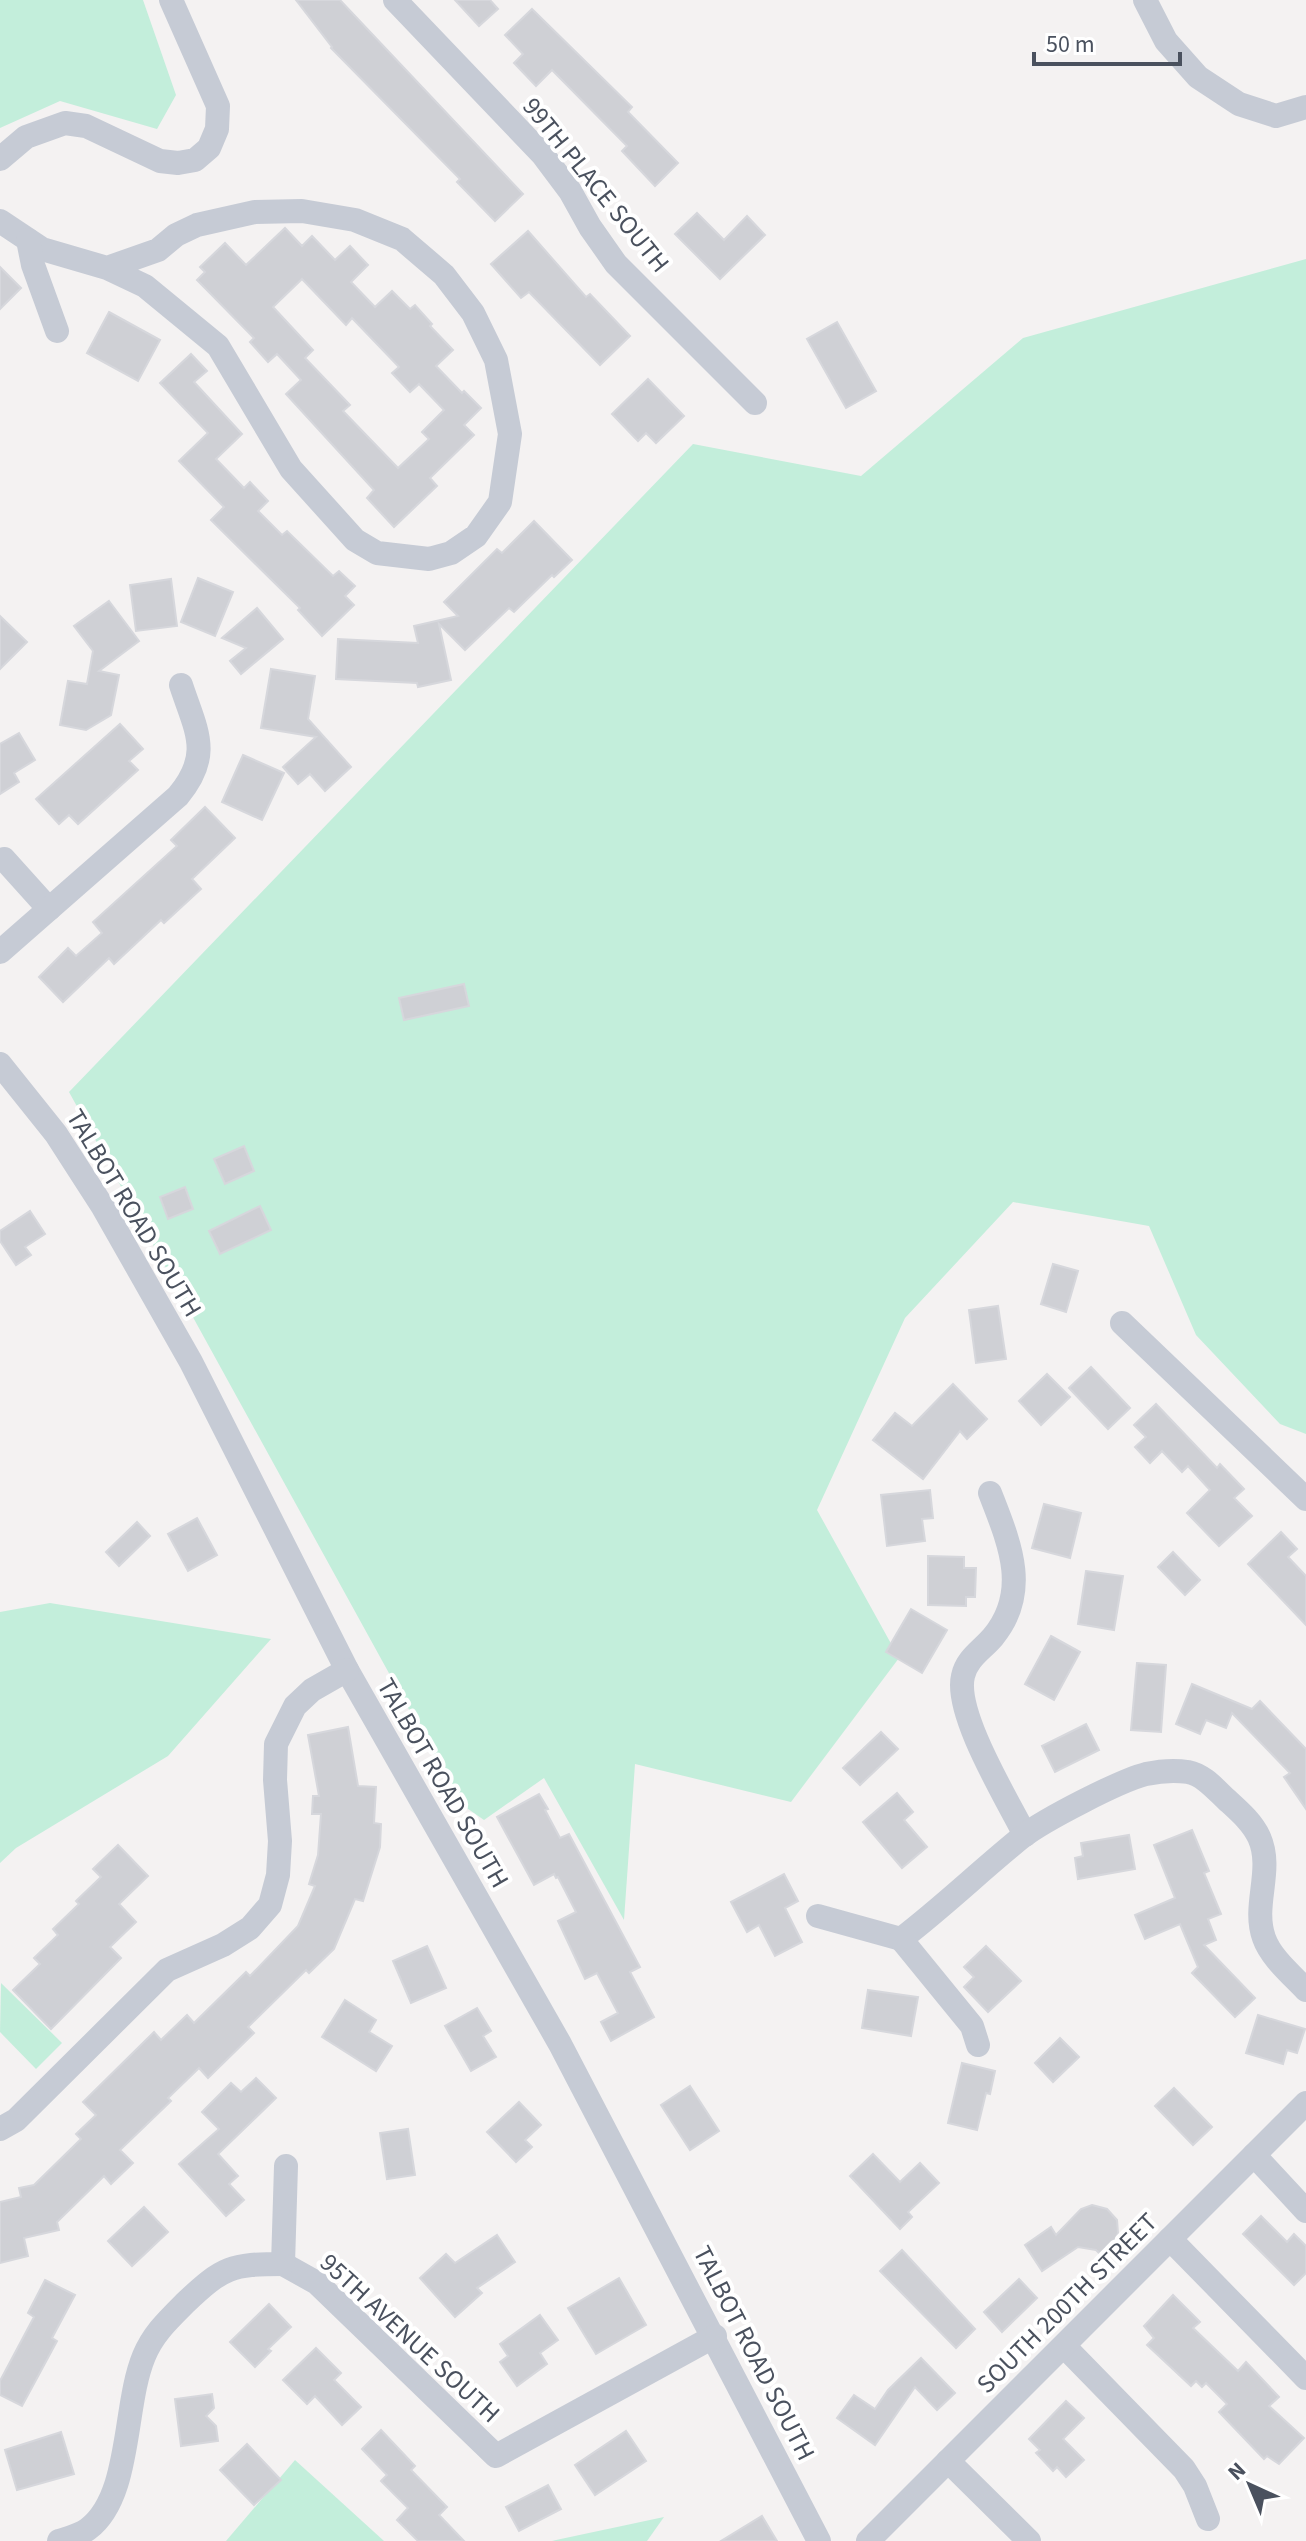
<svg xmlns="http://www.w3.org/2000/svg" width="1306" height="2541" font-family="'Source Sans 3',sans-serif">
<rect width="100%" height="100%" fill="#f4f2f2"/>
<g fill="#c3eedb">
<path d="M0,0H143L176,95L157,129L60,101L0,128Z"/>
<path d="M1306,259V1434L1280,1424L1196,1335L1149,1226L1013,1202L905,1318L817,1510L899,1658L791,1802L635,1764L624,1920L544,1778L484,1820L461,1804L69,1092L693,444L861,476L1023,338Z"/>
<path d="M50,1603L271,1639L168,1756L16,1848L0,1863V1612Z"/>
<path d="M1,1983L62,2043L36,2069L0,2032Z"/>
<path d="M295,2460L384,2541H226Z"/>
<path d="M664,2517L647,2541H552L556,2540Z"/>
</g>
<g fill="#cfd0d5" stroke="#d6d7dc" stroke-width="2" fill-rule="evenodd">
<path d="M296,0H340L523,194L495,221L457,182L460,179L331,48L332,47Z"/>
<path d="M455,0H490L498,9L479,26Z"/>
<path d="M532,9L632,107L628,112L678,163L655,186L622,151L627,146L552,70L536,86L514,63L523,54L505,35Z"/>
<path d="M697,213L724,240L747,216L765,235L720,279L675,234Z"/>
<path d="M285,228L302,246L312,236L335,260L350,246L368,265L351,282L375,307L392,291L410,309L415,305L432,324L430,326L453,350L436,366L462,393L464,391L481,408L464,425L474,435L430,478L437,486L394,527L367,498L374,490L286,394L301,380L277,354L268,362L250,342L254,338L197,280L205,272L200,267L225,243L246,265ZM302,279L346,325L352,318L399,367L392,373L410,392L419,384L444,410L422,432L429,439L398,468L343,411L350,405L305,358L313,350L273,307Z"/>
<path d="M528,231L586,297L590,294L630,336L600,365L529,292L521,298L491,264Z"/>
<path d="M0,267L21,288L0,309Z"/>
<path d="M109,312L160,340L138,381L87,353Z"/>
<path d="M837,322L876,391L846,408L807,339Z"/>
<path d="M191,354L207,371L194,382L242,434L216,459L244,488L250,482L268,501L258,511L282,535L287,531L333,576L339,571L355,586L345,596L354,605L322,636L298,610L300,608L211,520L224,507L179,461L208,433L160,383Z"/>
<path d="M648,379L684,416L656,443L646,433L638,441L612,414Z"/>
<path d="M534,521L572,560L554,577L552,575L514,612L509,608L465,650L439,624L451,680L418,687L417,683L336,679L338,639L418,643L414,626L458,616L444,602L497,549L502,553Z"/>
<path d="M198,578L233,592L215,636L181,622Z"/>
<path d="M171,579L177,626L136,631L130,585Z"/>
<path d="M109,601L139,641L99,671L119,675L111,715L86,730L60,725L68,681L87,684L93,651L74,626Z"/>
<path d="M257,608L283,639L241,674L230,661L246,648L222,638Z"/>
<path d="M0,616L27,642L0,669Z"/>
<path d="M271,669L315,676L308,719L351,767L325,791L310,774L298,784L283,767L316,737L261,728Z"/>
<path d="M120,724L143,749L129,761L138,770L78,824L69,815L59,824L36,799Z"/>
<path d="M19,733L35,760L14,773L19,782L0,794V744Z"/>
<path d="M243,755L284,773L262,820L222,802Z"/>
<path d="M205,807L235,838L192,879L201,889L164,923L161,920L114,964L109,958L63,1002L39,977L68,948L76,956L102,933L93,922L177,846L171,840Z"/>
<path d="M464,984L469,1006L404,1020L399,998Z"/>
<path d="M244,1146L254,1171L225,1184L214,1159Z"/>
<path d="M185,1187L193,1209L168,1219L160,1197Z"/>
<path d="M260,1206L271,1230L220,1254L209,1231Z"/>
<path d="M30,1211L45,1234L25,1247L31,1255L16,1265L0,1241V1231Z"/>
<path d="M1053,1264L1078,1271L1066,1312L1041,1304Z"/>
<path d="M998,1306L1006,1359L976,1363L969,1310Z"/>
<path d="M1091,1367L1130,1408L1108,1429L1069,1388Z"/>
<path d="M1047,1374L1070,1397L1041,1425L1019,1401Z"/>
<path d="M953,1384L987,1419L967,1439L960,1431L923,1479L873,1440L895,1413L912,1426Z"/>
<path d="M1156,1404L1217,1468L1220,1464L1244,1489L1234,1498L1252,1516L1219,1546L1187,1513L1210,1490L1188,1466L1182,1472L1162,1451L1150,1463L1135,1447L1146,1437L1134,1425Z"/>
<path d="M930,1490L933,1518L922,1519L925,1541L887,1546L881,1495Z"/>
<path d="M1044,1504L1081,1513L1070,1558L1032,1548Z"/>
<path d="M197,1518L217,1555L188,1571L168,1534Z"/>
<path d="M137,1522L150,1536L119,1566L106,1552Z"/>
<path d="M1281,1532L1297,1549L1288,1557L1306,1576V1625L1248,1564Z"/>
<path d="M1173,1552L1200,1580L1185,1595L1158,1567Z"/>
<path d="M928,1556L964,1557V1568H976L975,1597H966V1606L928,1605Z"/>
<path d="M1086,1571L1123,1576L1114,1630L1078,1624Z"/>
<path d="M911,1609L947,1630L922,1673L886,1652Z"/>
<path d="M1051,1636L1080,1652L1054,1700L1025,1684Z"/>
<path d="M1137,1663L1166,1665L1161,1732L1131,1730Z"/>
<path d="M1192,1684L1252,1709L1260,1701L1306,1749V1809L1284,1777L1290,1773L1232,1713L1226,1728L1206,1720L1200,1734L1176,1724Z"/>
<path d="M1086,1724L1099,1750L1055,1772L1042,1746Z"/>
<path d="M348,1727L358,1786L376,1787L374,1823L381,1824L380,1847L363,1901L355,1899L334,1949L309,1973L306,1970L248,2027L254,2033L208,2078L199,2068L168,2098L171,2101L120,2150L133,2163L111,2184L104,2176L57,2222L59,2230L24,2238L28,2256L0,2263V2202L21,2197L19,2188L34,2185L81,2139L76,2134L96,2115L83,2102L154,2032L161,2040L187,2015L194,2023L246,1972L250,1976L298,1926L315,1886L309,1884L318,1855L321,1814H312L313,1796H319L308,1735Z"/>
<path d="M881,1732L898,1749L860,1785L843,1768Z"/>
<path d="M897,1793L913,1812L904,1820L927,1847L902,1868L863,1822Z"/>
<path d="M539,1794L548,1809L545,1810L560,1838L569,1834L640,1967L630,1972L654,2017L611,2041L601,2022L618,2013L597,1973L585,1979L558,1921L576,1912L558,1877L556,1878L554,1874L534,1885L497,1817Z"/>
<path d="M1192,1830L1209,1871L1204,1873L1221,1914L1208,1919L1216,1940L1204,1945L1255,1998L1235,2017L1192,1973L1198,1967L1180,1924L1145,1939L1135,1915L1175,1898L1154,1845Z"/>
<path d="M1129,1835L1135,1869L1078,1879L1075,1858L1083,1856L1081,1843Z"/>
<path d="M118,1845L148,1876L119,1904L136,1922L110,1947L121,1958L51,2029L13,1990L40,1964L34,1958L58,1935L53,1929L79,1904L76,1901L101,1877L93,1869Z"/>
<path d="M784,1874L798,1901L785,1908L802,1942L775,1956L759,1925L747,1932L731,1902Z"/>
<path d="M427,1946L446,1988L411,2003L393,1961Z"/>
<path d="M986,1946L1021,1981L988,2012L964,1987L974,1977L964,1967Z"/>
<path d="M868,1990L918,1997L911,2036L862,2028Z"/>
<path d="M345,2000L376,2020L369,2032L392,2046L376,2071L322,2037Z"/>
<path d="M477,2008L491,2031L483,2036L496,2057L471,2071L445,2026Z"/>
<path d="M1258,2015L1305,2029L1297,2053L1287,2050L1283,2064L1246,2053Z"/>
<path d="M1060,2038L1079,2057L1053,2082L1035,2063Z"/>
<path d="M962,2063L995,2071L990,2094L986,2093L977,2130L948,2123Z"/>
<path d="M256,2078L276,2098L218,2154L238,2176L229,2184L244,2200L226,2216L179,2164L219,2129L202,2112L231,2083L241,2092Z"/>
<path d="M690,2086L719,2131L690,2150L661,2105Z"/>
<path d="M1174,2088L1212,2127L1193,2145L1155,2106Z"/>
<path d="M519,2102L541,2125L525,2140L532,2147L516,2162L487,2132Z"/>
<path d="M408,2129L415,2175L387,2179L380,2133Z"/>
<path d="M873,2154L900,2182L920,2163L939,2183L908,2212L912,2217L900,2229L850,2176Z"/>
<path d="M1092,2205L1107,2209L1117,2220L1118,2233L1114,2244L1126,2255L1113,2267L1096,2250L1078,2247L1042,2271L1025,2245L1051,2227L1056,2235L1081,2209Z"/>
<path d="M144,2207L168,2232L132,2266L108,2241Z"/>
<path d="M1261,2216L1287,2242L1294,2234L1306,2246V2273L1294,2285L1243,2234Z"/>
<path d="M497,2235L515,2262L477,2288L482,2293L455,2317L420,2278L446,2254L455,2263Z"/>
<path d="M902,2250L975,2329L956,2348L880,2271Z"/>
<path d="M619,2278L646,2325L596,2354L568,2308Z"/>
<path d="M1019,2279L1037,2298L1002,2332L984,2312Z"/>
<path d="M45,2280L75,2295L52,2338L57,2341L22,2406L0,2395V2381L34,2317L28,2313Z"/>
<path d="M1173,2295L1200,2322L1193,2328L1238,2371L1246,2362L1279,2397L1269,2406L1304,2438L1279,2464L1267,2456L1264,2459L1219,2412L1227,2404L1206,2383L1202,2387L1196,2381L1191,2386L1147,2345L1154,2338L1144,2326Z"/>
<path d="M269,2304L291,2327L268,2349L271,2351L255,2367L230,2342Z"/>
<path d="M540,2315L558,2340L540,2353L547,2364L517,2386L500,2362L508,2356L500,2344Z"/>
<path d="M316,2348L341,2373L334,2380L361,2407L342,2425L315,2396L307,2404L283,2380Z"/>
<path d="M921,2358L955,2393L937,2410L915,2387L875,2445L837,2418L854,2395L875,2409L888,2390Z"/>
<path d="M212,2394L214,2408L206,2416L216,2426L218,2441L181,2446L175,2399Z"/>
<path d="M1066,2401L1084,2418L1063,2439L1084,2460L1066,2477L1057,2467L1053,2471L1036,2453L1040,2450L1029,2439Z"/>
<path d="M381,2430L415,2466L411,2470L447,2507L439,2515L464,2541H418L397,2520L408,2508L381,2481L387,2475L362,2449Z"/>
<path d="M626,2431L646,2461L595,2495L575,2465Z"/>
<path d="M61,2432L74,2474L17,2490L5,2450Z"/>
<path d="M247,2444L281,2480L254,2505L220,2470Z"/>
<path d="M548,2485L561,2509L519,2531L506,2507Z"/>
<path d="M762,2516L777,2541H721Z"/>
</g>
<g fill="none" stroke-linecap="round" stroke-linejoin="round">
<g stroke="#c6cbd5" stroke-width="24">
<path d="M395,0L543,155L570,191L590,227L616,264L755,403"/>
<path d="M1145,0L1166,41L1198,77L1239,104L1276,116L1306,107"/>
<path d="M0,159L26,137L65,123L86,126L160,161L178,163L195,160L209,148L217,129L218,106L171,0"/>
<path d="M0,221L42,249L107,268L145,286L218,346L291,469L355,540L377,553L429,559L451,553L476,536L500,502L510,434L496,360L473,313L444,275L402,239L355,220L302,211L255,212L197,225L176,235L158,250L107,268"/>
<path d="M28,240L33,265L57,331"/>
<path d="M4,859L49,909"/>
<path d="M0,952L178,796C213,754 196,731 181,685"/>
<path d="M0,1064L56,1134L103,1207L191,1362L347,1670L560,2044L819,2541"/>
<path d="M1122,1323L1306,1499"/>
<path d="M990,1493C1009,1542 1031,1591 993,1637C982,1650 967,1658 963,1676C954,1713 1007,1799 1025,1835"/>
<path d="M818,1916L901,1939C943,1907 981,1870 1022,1837C1044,1820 1119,1781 1146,1774C1160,1771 1175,1770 1188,1772C1204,1775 1216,1790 1227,1800C1239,1811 1252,1822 1259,1837C1274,1870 1252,1905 1264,1938C1271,1958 1292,1975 1306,1990"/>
<path d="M901,1939L972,2026L978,2045"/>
<path d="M0,2129L16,2120L167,1970L223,1945L250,1928L270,1905L278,1875L280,1841L275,1780L276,1744L295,1706L312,1690L347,1670"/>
<path d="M1254,2155L1306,2211"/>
<path d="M1170,2239L1306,2378"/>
<path d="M283,2264L317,2283L496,2456L715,2336"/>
<path d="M1064,2346L1184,2469L1195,2486L1208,2519"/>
<path d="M948,2461L1029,2541"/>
<path d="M59,2541C68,2538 80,2535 88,2529C132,2496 123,2406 144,2356C153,2334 168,2320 185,2303C223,2267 231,2264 283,2264L286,2166"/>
<path d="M868,2541L1306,2103"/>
</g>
</g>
<g text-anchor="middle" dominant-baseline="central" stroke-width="8" stroke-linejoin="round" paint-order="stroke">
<g font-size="26" fill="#4a515e" stroke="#fff">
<text transform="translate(596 185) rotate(51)">99TH PLACE SOUTH</text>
<text transform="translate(134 1213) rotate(59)">TALBOT ROAD SOUTH</text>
<text transform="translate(443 1783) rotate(60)">TALBOT ROAD SOUTH</text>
<text transform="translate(1067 2303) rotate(-45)">SOUTH 200TH STREET</text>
<text transform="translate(410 2338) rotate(43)">95TH AVENUE SOUTH</text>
<text transform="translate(754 2353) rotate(63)">TALBOT ROAD SOUTH</text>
</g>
</g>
<g transform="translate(1250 2485) rotate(316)" stroke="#ffffff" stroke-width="6" paint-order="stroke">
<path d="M0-6L14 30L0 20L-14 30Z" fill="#4a515e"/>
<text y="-12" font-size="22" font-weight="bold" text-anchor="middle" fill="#4a515e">N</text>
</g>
<path d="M1034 52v12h146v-12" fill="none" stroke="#4a515e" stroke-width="4"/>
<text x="1046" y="52" font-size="24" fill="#4a515e" stroke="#ffffff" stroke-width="6" paint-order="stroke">50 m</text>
</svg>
